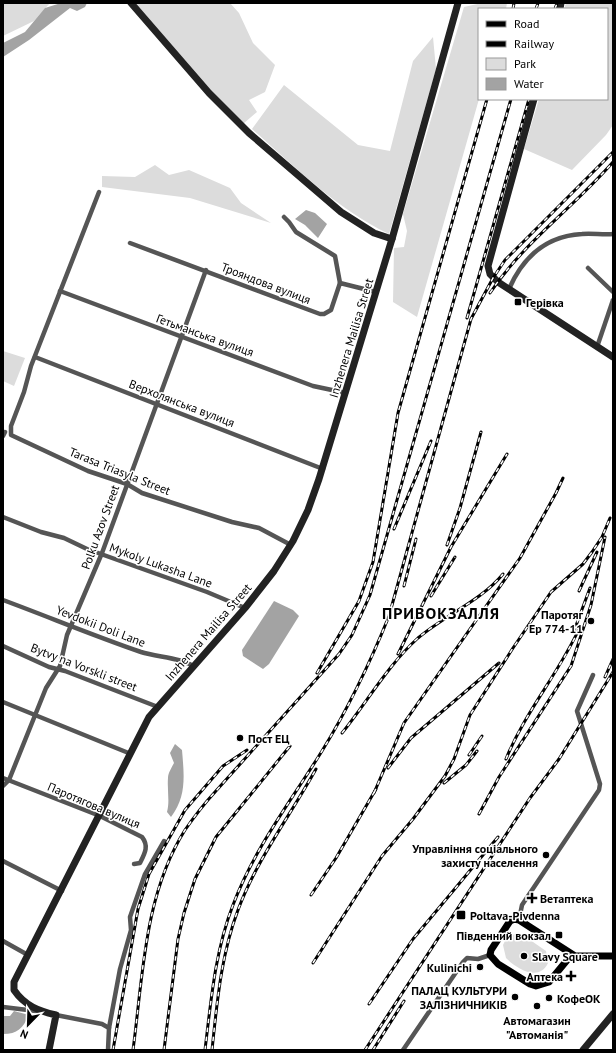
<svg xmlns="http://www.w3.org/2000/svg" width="616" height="1053" font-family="'PT Sans',sans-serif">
<rect width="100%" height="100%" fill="#fff"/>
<g fill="#dcdcdc">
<path d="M3,3H50L34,21L3,36Z"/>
<path d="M135,3H230L239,13L253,43L275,65L265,92L249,100L257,112L243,124L168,45Z"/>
<path d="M482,3H507L506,9H479V99L417,317L393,302L394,248L404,247L407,231L403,214L464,7Z"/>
<path d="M566,3H613V125L606,135L572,170L524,149L539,99H607V9H564Z"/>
<path d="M433,37L436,69L389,234C337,209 295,167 252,129L284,85L358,145L390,151L413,61Z"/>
<path d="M155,165L169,175L189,170L230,188L241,203L271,223L190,198L102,187V176L135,177Z"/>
<path d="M3,351L25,358L14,386L3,381Z"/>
<path d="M515,934L523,935L546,951L548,963C539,982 517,969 506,958L503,945L507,937Z"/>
</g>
<g fill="#a3a3a3">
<path d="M61,3H87L85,7L77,11L70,8L29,40L3,57V43L25,32L45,8Z"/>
<path d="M306,210L315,213L327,224L318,238L305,225L295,219Z"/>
<path d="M274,601L293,610L299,616L269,664L263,669L243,656L242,650Z"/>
<path d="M175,744L182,750C184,775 187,796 171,817L167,812C170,801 167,790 168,778C168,773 172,767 174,763L170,753Z"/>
<path d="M14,1011L29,1015C23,1028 18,1034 3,1034V1016H10Z"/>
</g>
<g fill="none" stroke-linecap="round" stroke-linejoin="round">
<g stroke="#555" stroke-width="4.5">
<path d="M99,192L31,366L24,392L11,426V435L88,471L127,484L142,493L232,522L259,528L291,545"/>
<path d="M284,217L289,222L296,232L335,256L340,283"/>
<path d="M130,243L320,314H324L331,310L340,283L376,292"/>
<path d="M588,268L613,292"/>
<path d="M509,289C523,257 546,236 582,234C592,233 603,235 613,234"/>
<path d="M60,291L313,386L346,393"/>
<path d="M597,347L613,300"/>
<path d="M35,357L323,469"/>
<path d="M3,436L5,432"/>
<path d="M3,517L41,532L64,538L87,549L207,592L245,608"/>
<path d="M3,600C49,617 94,636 141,652C157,657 182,658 193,666"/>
<path d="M3,646L49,667L65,671L158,707"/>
<path d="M3,702L131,754"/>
<path d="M3,778L100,816L142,837C149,846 145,853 140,863L134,864"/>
<path d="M3,786L9,780L46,688L60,666L67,635L102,553L206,270"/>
<path d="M3,861L62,891"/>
<path d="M519,920L522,905L599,790L600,784L577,711L593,675"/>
<path d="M3,941L28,955"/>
<path d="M3,1007L36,1011"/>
<path d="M56,1015L102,1024L109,1028"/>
<path d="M108,1050L109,1028L120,969L131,930L130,917L145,874L164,841"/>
<path d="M403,1050L463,962L467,958L478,959L490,955"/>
</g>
<g stroke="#222" stroke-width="7">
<path d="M131,3L209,93L249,133L341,212L374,233L392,239"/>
<path d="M560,9L561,3"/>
<path d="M534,99L488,266L490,274L498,282L613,357"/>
<path d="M49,1050L56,1015C39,1011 25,1006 14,990V982L149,717L245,608L274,571L293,541L308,510L319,479L392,239L458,3"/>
<path d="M583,1050L613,1014"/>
</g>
<path stroke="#000" stroke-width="7" d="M575,956L519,920L514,919L510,921L491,950L490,955L498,964L530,984L536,986L549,982L568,959L575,956H613"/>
<defs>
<g id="rail">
<path d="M513,9L514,3"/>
<path d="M536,9L538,3"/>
<path d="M555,9L557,3"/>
<path d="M490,293C524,242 573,208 613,162"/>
<path d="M467,318L529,99"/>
<path d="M394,529L431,441"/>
<path d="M447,545L460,508L481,432"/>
<path d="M404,586L416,539"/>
<path d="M579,591L597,552"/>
<path d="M431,596L455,557"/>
<path d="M574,631L590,588"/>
<path d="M398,654L451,547L507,454"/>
<path d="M317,673L359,601L373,562L398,413L487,99"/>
<path d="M605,677L613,659"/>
<path d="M342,733C367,702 388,665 418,638C445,615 481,601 503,574"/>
<path d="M469,755L482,736"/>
<path d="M506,759C525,712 559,673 580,627"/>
<path d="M388,768L411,738L499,663"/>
<path d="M444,783L466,765L477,751"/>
<path d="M374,793L404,723L520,558L556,493L563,478"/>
<path d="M479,814L499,777L571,666L591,605L605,537"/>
<path d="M311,895L336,858L376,789"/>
<path d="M313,963L382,856L413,819L445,776L454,759L470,715L513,648L551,592L583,564L592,552L602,537L610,518"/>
<path d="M369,1004L413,939L498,837"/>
<path d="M113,1050L138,909L149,874L185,810L223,766L247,750"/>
<path d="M133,1050C143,976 144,895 185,830C194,817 204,804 215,792L339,654L352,635L370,595L511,99"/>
<path d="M164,1050L178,939L184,913L195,879L216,837L290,746"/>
<path d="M205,1050C211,1001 215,951 233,905C254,849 291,801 322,751C349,707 370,663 389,616L471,319L493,278L505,260L613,152"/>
<path d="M212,1050C217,1003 221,955 238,910C257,859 290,816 316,769"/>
<path d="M365,1050L530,798L559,759L613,672"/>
<path d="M373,1050L404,1001"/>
</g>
</defs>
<use href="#rail" stroke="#000" stroke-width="3"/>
<use href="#rail" stroke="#fff" stroke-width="1.5" stroke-dasharray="4.5" stroke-linecap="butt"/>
</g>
<g fill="#000" stroke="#fff" stroke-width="1.5">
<rect x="514" y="298" width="8" height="8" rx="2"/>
<circle cx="591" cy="621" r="4"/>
<circle cx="240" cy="738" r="4"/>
<circle cx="546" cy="855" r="4"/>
<path d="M530 892h4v4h4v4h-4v4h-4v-4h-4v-4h4z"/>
<rect x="456" y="910" width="10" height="10" rx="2"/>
<rect x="555" y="931" width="8" height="8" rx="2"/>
<circle cx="524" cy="956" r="4"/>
<circle cx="480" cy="967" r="4"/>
<path d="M569 970h4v4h4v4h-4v4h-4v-4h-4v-4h4z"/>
<circle cx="515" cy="997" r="4"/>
<circle cx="549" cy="998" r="4"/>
<circle cx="537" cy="1006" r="4"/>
</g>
<g text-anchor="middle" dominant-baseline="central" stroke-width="3" stroke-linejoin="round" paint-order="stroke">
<g font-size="12" fill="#000" stroke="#fff">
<text transform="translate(266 283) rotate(21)">Трояндова вулиця</text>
<text transform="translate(205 335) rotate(20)">Гетьманська вулиця</text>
<text transform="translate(351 338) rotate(-73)">Inzhenera Mailisa Street</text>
<text transform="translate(182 403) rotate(21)">Верхолянська вулиця</text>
<text transform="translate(120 471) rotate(22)">Tarasa Triasyla Street</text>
<text transform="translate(100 527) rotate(-70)">Polku Azov Street</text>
<text transform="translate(161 565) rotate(20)">Mykoly Lukasha Lane</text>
<text transform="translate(101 626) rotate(21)">Yevdokii Doli Lane</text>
<text transform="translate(208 632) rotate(-49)">Inzhenera Mailisa Street</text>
<text transform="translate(84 667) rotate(21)">Bytvy na Vorskli street</text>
<text transform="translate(94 805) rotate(23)">Паротягова вулиця</text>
</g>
<g font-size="12" font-weight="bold" fill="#000" stroke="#fff" text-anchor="start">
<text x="526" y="302">Герівка</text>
<text x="583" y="614" text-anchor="end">Паротяг<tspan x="583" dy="14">Ер 774-11</tspan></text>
<text x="248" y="738">Пост ЕЦ</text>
<text x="538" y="848" text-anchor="end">Управління соціального<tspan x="538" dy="14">захисту населення</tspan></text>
<text x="540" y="898">Ветаптека</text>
<text x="470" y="915">Poltava-Pivdenna</text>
<text x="551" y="935" text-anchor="end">Південний вокзал</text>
<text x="532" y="956">Slavy Square</text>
<text x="472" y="967" text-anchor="end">Kulinichi</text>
<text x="563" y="976" text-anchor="end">Аптека</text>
<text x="507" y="990" text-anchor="end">ПАЛАЦ КУЛЬТУРИ<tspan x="507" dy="14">ЗАЛIЗНИЧНИКIВ</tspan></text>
<text x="557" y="998">КофеОК</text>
<text x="537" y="1020" text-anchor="middle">Автомагазин<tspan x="537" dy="14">"Автоманія"</tspan></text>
</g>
<g font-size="16" font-weight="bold" letter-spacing="1" fill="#000" stroke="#fff">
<text x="441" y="613">ПРИВОКЗАЛЛЯ</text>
</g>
</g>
<rect width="616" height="1053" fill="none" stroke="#000000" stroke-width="8"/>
<rect x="478" y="8" width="130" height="92" fill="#ffffff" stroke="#999999"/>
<rect x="486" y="21" width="20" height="6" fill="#000000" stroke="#999999"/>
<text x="514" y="28" font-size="12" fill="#000000">Road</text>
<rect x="486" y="41" width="20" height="6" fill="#000000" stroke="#999999"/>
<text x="514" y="48" font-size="12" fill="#000000">Railway</text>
<rect x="486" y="58" width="20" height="12" fill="#dcdcdc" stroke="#999999"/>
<text x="514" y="68" font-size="12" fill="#000000">Park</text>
<rect x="486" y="78" width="20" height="12" fill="#a3a3a3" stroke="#999999"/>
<text x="514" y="88" font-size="12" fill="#000000">Water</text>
<g transform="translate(28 1025) rotate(203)" stroke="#ffffff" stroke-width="3" paint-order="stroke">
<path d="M0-3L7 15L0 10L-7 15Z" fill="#000000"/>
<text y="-6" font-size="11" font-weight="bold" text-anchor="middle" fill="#000000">N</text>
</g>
</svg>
